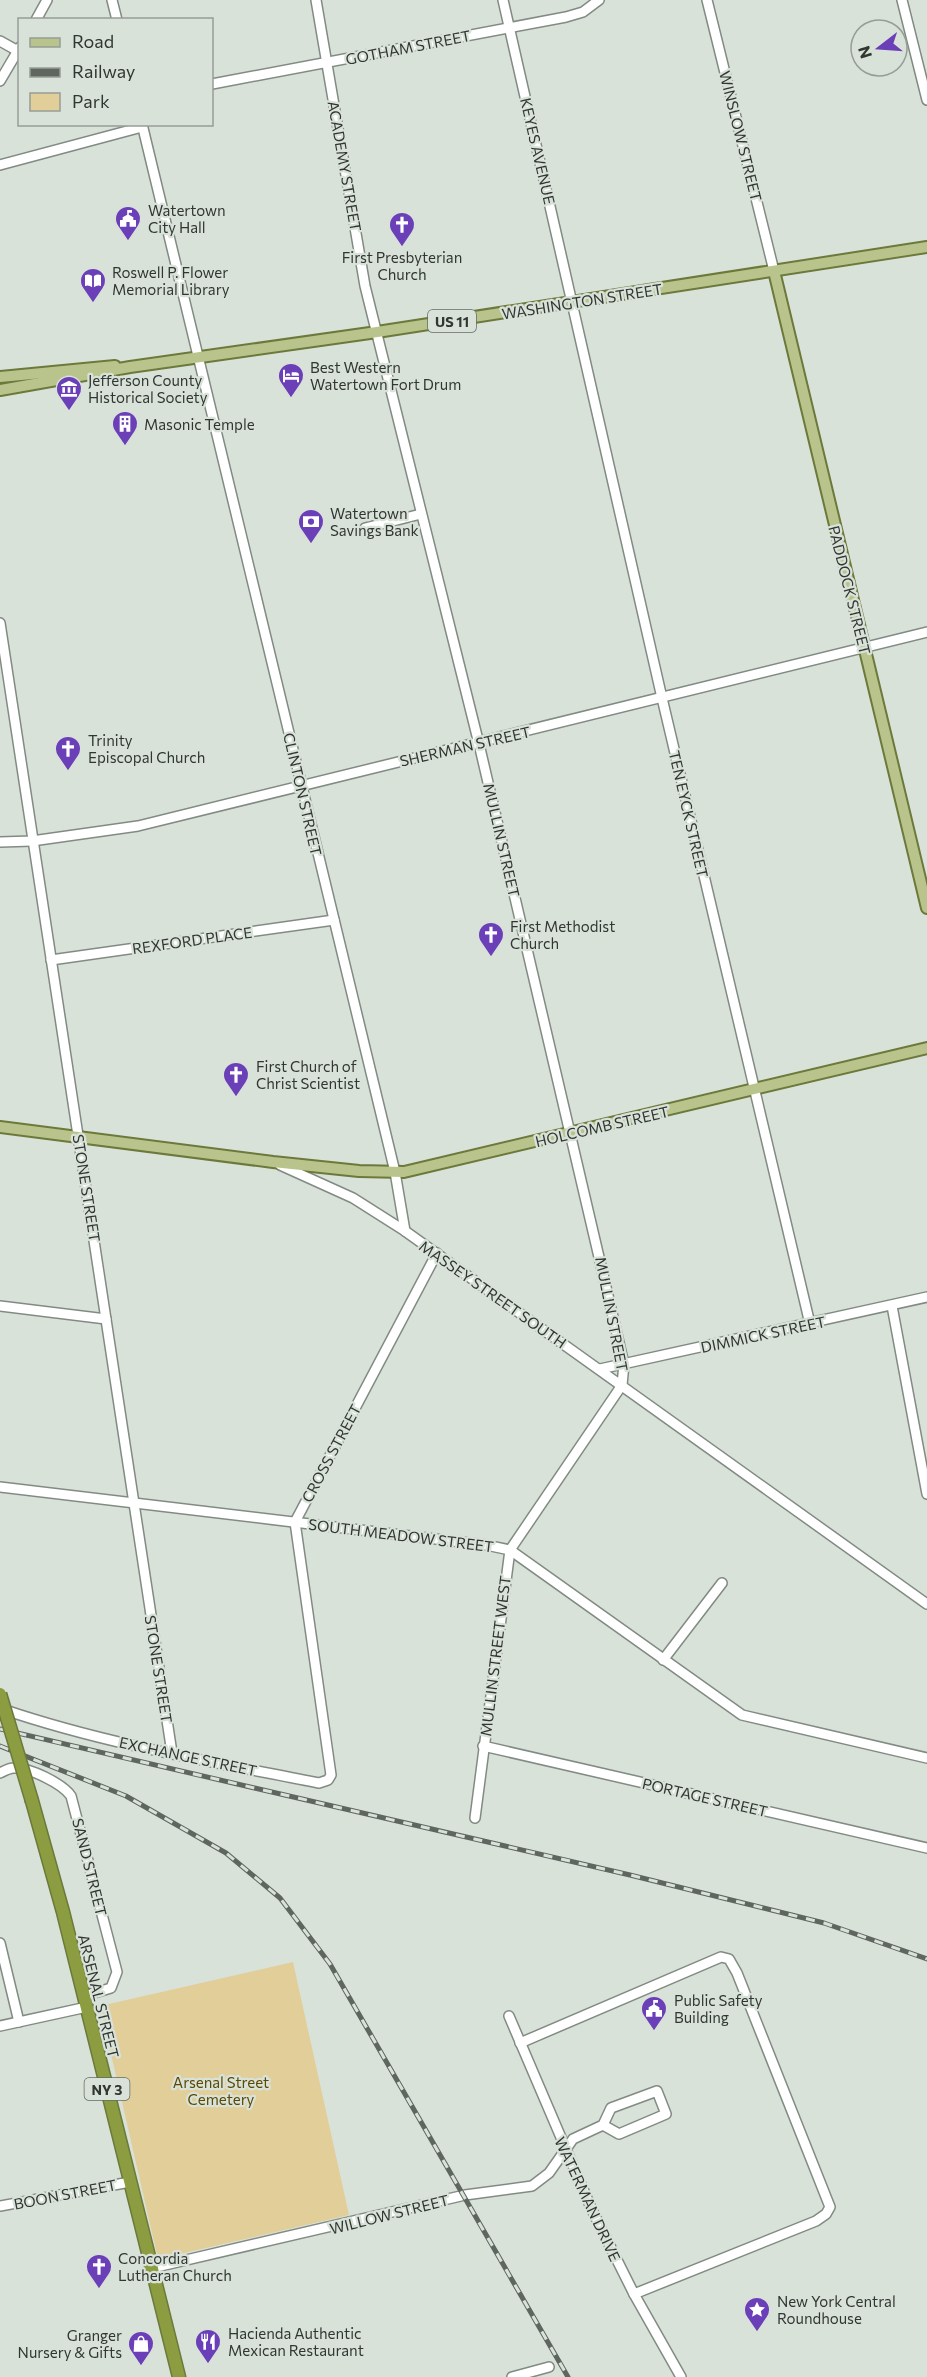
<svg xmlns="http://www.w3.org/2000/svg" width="927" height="2377" font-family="Commissioner,sans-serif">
<rect width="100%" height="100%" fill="#d8e2d9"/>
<path fill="#e2ce99" d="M293,1962L349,2215L158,2259L100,2006Z"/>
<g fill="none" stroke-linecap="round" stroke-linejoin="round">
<defs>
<g id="minor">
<path d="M112,0L117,20"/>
<path d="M316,0L365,286L479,744L624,1364L622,1385L510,1550L475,1818"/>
<path d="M503,0L662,698L810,1324"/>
<path d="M707,0L774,271"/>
<path d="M902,0L927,100"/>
<path d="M36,20L47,0"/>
<path d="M0,41L18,51"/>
<path d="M0,81L20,47"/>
<path d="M212,84L566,17L583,12L599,0"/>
<path d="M142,124L395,1172L405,1231"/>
<path d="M0,165L142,127"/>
<path d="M365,528L421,514"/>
<path d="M0,623L172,1753"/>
<path d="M0,842L32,841L138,826L927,632"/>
<path d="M51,960L334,920"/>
<path d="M280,1165L353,1198L405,1231L927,1604"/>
<path d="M0,1306L106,1319"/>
<path d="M892,1306L927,1494"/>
<path d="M600,1369L927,1297"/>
<path d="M0,1487L486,1545L510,1550L742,1715L927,1758"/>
<path d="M663,1660L722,1583"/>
<path d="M2,1709C105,1744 213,1762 319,1783L328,1780L331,1775L295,1522L437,1253"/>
<path d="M483,1746L927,1848"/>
<path d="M0,1773C4,1771 9,1768 14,1768C29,1767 63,1784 71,1796L117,1972L111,1988L84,1996"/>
<path d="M0,1943L19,2022"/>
<path d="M509,2016L592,2210L634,2294L681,2377"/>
<path d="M0,2026L87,2007"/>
<path d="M520,2043L721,1957L729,1959L737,1973L830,2207L826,2214L816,2221L634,2294"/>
<path d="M0,2206L130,2182"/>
<path d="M152,2268L465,2195L532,2186L549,2173L573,2139L603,2125L611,2108L657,2091L666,2114L619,2134L603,2125"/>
<path d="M512,2377L549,2367"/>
</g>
<g id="major">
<path d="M774,271L927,908"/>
<path d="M0,377L115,366"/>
<path d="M0,390L130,367L377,332L927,247"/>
<path d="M0,1127L273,1162L359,1171L404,1172L927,1048"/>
</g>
<path id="highway" d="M32,1801L63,1912L179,2377"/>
</defs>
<use href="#minor" stroke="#828b83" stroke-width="12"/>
<use href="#major" stroke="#6c793b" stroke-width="14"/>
<use href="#highway" stroke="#6c793b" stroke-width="15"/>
<use href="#minor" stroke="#fff" stroke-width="9"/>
<use href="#major" stroke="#b9c48c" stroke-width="10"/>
<use href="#highway" stroke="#8b9d40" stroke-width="12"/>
<defs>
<g id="rail">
<path d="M0,1729L630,1875L824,1923L927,1959"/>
<path d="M0,1746L126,1796L226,1853L280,1898L330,1964L568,2377"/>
</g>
</defs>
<use href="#rail" stroke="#5f655f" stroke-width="5"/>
<use href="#rail" stroke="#d8e2d9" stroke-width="3" stroke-dasharray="9" stroke-linecap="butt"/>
<defs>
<path id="highway-bridge" d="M0,1694L32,1801"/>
</defs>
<use href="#highway-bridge" stroke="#6c793b" stroke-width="15" stroke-linecap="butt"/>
<use href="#highway-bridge" stroke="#8b9d40" stroke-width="12"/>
</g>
<defs>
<symbol id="civic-pin" viewBox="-11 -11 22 30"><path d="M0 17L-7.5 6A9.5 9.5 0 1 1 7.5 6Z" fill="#6b3fb7" stroke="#d8e2d9"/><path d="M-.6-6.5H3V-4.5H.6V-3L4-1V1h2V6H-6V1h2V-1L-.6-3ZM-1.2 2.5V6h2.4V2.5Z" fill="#fff"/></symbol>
<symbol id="church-pin" viewBox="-11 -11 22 30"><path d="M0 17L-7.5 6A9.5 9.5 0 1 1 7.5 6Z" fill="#6b3fb7" stroke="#d8e2d9"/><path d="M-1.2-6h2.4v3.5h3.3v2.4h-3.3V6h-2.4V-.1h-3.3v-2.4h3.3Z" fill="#fff"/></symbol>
<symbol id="library-pin" viewBox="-11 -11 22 30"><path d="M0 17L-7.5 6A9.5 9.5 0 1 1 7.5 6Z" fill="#6b3fb7" stroke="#d8e2d9"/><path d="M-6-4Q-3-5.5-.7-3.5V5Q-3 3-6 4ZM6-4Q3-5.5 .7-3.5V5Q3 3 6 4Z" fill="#fff"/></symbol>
<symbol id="hotel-pin" viewBox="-11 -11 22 30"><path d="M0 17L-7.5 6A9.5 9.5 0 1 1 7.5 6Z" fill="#6b3fb7" stroke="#d8e2d9"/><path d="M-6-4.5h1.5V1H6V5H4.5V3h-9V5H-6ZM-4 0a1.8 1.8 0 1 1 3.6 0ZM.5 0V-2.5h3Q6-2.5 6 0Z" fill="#fff"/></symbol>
<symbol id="museum-pin" viewBox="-11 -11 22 30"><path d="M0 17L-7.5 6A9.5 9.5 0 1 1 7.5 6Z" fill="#6b3fb7" stroke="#d8e2d9"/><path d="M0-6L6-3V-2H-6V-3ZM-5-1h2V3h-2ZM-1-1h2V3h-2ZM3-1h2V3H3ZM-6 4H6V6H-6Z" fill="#fff"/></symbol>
<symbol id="building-pin" viewBox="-11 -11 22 30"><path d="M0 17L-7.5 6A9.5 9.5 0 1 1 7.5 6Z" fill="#6b3fb7" stroke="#d8e2d9"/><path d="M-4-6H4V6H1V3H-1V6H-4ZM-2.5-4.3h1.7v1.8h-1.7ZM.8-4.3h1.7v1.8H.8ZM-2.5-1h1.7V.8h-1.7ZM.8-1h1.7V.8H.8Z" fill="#fff"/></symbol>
<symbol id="bank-pin" viewBox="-11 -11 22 30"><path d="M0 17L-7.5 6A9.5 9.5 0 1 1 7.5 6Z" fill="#6b3fb7" stroke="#d8e2d9"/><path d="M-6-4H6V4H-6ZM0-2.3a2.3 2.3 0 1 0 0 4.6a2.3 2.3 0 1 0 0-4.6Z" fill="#fff"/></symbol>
<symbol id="sight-pin" viewBox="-11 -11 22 30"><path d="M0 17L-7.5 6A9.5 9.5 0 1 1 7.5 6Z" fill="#6b3fb7" stroke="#d8e2d9"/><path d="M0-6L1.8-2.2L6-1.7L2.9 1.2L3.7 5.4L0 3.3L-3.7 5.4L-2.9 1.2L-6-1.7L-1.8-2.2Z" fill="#fff"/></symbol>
<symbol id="restaurant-pin" viewBox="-11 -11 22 30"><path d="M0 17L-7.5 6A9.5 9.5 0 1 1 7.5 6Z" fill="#6b3fb7" stroke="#d8e2d9"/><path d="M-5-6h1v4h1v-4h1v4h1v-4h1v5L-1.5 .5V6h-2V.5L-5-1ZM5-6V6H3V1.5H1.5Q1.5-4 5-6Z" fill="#fff"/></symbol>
<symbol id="shop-pin" viewBox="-11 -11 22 30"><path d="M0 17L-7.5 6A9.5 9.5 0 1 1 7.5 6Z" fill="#6b3fb7" stroke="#d8e2d9"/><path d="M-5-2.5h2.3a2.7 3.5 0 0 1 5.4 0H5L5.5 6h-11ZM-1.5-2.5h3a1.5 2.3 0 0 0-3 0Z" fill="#fff"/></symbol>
</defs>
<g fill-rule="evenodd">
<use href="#civic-pin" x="113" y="204" width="30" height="40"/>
<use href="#church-pin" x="387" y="210" width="30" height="40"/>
<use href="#library-pin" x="78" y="266" width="30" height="40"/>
<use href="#hotel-pin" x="276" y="361" width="30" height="40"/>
<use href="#museum-pin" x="54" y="374" width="30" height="40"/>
<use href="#building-pin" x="110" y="409" width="30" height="40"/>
<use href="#bank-pin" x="296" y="507" width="30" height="40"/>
<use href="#church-pin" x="53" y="734" width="30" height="40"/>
<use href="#church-pin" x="476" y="920" width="30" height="40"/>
<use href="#church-pin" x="221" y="1060" width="30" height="40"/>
<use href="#civic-pin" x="639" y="1994" width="30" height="40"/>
<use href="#church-pin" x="84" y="2252" width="30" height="40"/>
<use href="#sight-pin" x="742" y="2295" width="30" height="40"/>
<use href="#restaurant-pin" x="193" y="2327" width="30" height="40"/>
<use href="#shop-pin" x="126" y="2329" width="30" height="40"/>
</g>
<g text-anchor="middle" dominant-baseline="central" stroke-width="4.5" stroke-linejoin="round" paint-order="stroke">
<g fill="#d8e2d9" stroke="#646a64" stroke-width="1.5">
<rect x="428" y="310" width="48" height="22" rx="4.5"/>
<rect x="84.5" y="2078" width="45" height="22" rx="4.5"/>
</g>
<g font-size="14" font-weight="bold" fill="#323632">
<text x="452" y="321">US 11</text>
<text x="107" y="2089">NY 3</text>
</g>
<g font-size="15" fill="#323632" stroke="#d8e2d9">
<text transform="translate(408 47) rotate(-11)">GOTHAM STREET</text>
<text transform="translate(741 136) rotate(76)">WINSLOW STREET</text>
<text transform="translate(538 151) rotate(77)">KEYES AVENUE</text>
<text transform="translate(345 166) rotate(80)">ACADEMY STREET</text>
<text transform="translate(582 301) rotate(-9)">WASHINGTON STREET</text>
<text transform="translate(850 590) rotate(76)">PADDOCK STREET</text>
<text transform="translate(465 746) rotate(-13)">SHERMAN STREET</text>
<text transform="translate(303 794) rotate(77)">CLINTON STREET</text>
<text transform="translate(689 814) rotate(77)">TEN EYCK STREET</text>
<text transform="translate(502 840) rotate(77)">MULLIN STREET</text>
<text transform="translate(192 940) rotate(-8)">REXFORD PLACE</text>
<text transform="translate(602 1126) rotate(-13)">HOLCOMB STREET</text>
<text transform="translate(87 1188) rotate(81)">STONE STREET</text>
<text transform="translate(493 1294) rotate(35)">MASSEY STREET SOUTH</text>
<text transform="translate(612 1314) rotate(79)">MULLIN STREET</text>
<text transform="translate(763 1334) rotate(-12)">DIMMICK STREET</text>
<text transform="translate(331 1453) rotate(-62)">CROSS STREET</text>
<text transform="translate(401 1535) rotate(7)">SOUTH MEADOW STREET</text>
<text transform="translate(495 1656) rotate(-83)">MULLIN STREET WEST</text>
<text transform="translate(159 1669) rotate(81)">STONE STREET</text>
<text transform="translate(188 1756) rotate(12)">EXCHANGE STREET</text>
<text transform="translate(705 1797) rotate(13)">PORTAGE STREET</text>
<text transform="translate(90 1867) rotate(76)">SAND STREET</text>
<text transform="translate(99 1996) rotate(76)">ARSENAL STREET</text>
<text transform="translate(65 2194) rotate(-11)">BOON STREET</text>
<text transform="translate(588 2199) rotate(65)">WATERMAN DRIVE</text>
<text transform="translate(389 2214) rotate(-14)">WILLOW STREET</text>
</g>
<g font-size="15" fill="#323632" stroke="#d8e2d9" text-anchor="start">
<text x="148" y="210">Watertown<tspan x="148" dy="17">City Hall</tspan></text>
<text x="402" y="257" text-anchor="middle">First Presbyterian<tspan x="402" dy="17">Church</tspan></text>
<text x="112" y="272">Roswell P. Flower<tspan x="112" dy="17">Memorial Library</tspan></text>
<text x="310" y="367">Best Western<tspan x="310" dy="17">Watertown Fort Drum</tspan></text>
<text x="88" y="380">Jefferson County<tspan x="88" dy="17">Historical Society</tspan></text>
<text x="144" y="424">Masonic Temple</text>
<text x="330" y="513">Watertown<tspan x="330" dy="17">Savings Bank</tspan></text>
<text x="88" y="740">Trinity<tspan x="88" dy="17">Episcopal Church</tspan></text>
<text x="510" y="926">First Methodist<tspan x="510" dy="17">Church</tspan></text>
<text x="256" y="1066">First Church of<tspan x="256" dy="17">Christ Scientist</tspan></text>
<text x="674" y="2000">Public Safety<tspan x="674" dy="17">Building</tspan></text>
<text x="118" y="2258">Concordia<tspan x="118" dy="17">Lutheran Church</tspan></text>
<text x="777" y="2301">New York Central<tspan x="777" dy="17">Roundhouse</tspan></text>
<text x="228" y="2333">Hacienda Authentic<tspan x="228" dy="17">Mexican Restaurant</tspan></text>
<text x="122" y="2335" text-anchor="end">Granger<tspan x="122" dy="17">Nursery &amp; Gifts</tspan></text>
</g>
<g font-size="15" fill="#5d4802" stroke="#d8e2d9">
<text x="221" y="2082">Arsenal Street<tspan x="221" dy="17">Cemetery</tspan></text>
</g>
</g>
<rect x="18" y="18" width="195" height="108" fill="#d8e2d9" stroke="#969d96" stroke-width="1.5"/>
<rect x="30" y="38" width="30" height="9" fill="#b9c48c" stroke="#969d96" stroke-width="1.5"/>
<text x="72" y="48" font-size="18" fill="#323632">Road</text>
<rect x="30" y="68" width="30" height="9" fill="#5f655f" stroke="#969d96" stroke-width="1.5"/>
<text x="72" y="78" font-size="18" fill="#323632">Railway</text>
<rect x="30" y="93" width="30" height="18" fill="#e2ce99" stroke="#969d96" stroke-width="1.5"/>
<text x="72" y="108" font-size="18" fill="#323632">Park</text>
<g transform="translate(879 48) rotate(253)"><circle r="28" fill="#d8e2d9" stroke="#969d96" stroke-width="1.5"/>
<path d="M0-4.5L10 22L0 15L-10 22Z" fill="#6b3fb7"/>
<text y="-9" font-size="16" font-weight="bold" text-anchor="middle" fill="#323632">N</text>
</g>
</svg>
